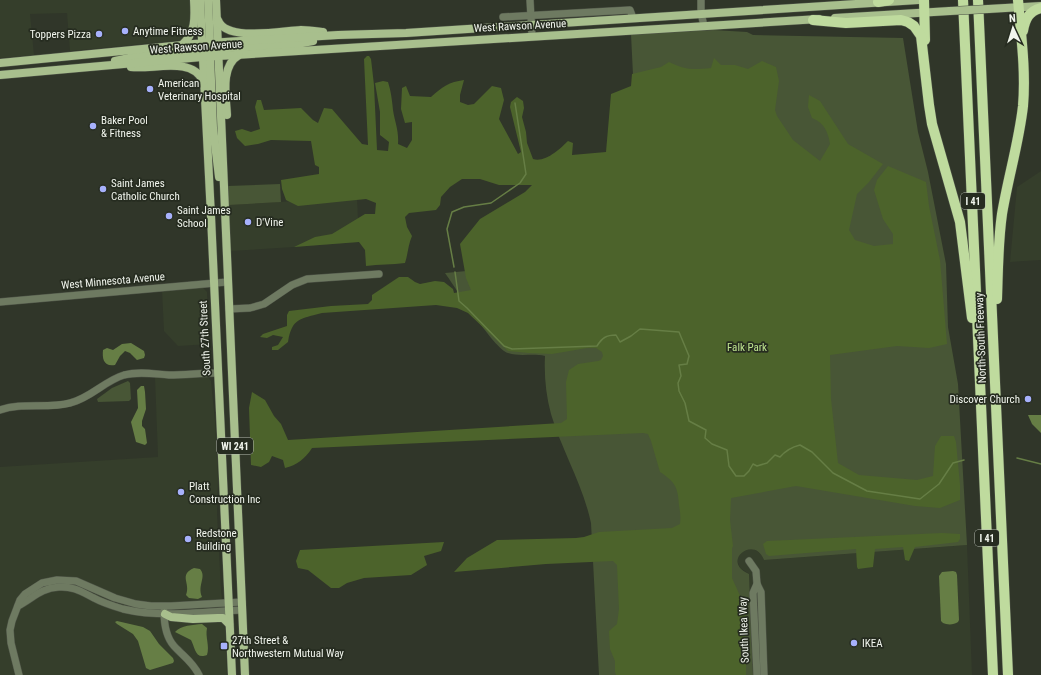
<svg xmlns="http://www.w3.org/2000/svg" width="1041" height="675" font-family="'Roboto Condensed',sans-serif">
<rect width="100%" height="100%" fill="#303629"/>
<g fill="#353e2b">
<path d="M0,0H192L191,26L183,40L70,51L67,13L30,14L34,55L0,58Z"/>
<path d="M1041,171V260L1010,262L1017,187Z"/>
<path d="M357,197L359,242L294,247L230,251L229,205Z"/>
<path d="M192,288H203L207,292L209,344L178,346L164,331L162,290Z"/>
<path d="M207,376L211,381L215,421L218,480L217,514L221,590L225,629L227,675H0V467L158,457L155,377Z"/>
<path d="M967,545L972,675H753L749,574L740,568L738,563V558L742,551L747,549H754L762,555L764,560Z"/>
</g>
<g fill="#485636">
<path d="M713,30L747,32L753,35L903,38L918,132L928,172L946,264L948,327L958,384L967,545L764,560C754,534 720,562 749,574L753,675H599L591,523C583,485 562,451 551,414C546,395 544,376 545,356C533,353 520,357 508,353C494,349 455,287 445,273L564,262L637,157L631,34Z"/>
<path d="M280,184L281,202L229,205L228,186Z"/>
<path d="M128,381L130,383L131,399L129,401L98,402L97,399L112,388Z"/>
</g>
<g fill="#4c632b">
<path d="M367,56H369L371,59L374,85L377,150L388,151L389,142L380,135V112L375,83L383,81L388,82C391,91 392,100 393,110C395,123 399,130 398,144L407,148L412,140V122L405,123L401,109L402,88L406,86L410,96L431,97C442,87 449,82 464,80L460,95V102L468,105L474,104L492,86L501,88L504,100L499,119L518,154L521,152L510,107L511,102L517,97L523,101L524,108L522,117L526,132L527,143L533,159C545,163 560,149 568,141L573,143L572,155L606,152L611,94L631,86L632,74L661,67L669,62C685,70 693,70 711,68L714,58L721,65H735L748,69L762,61L776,67L779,81L775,110L777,116L793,140L820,161L830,144C828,131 824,123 812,118L808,107L809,95L820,101L848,144L883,164L869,182L857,194L849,230L855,240L874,246L893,244V234L883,219L874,190L877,180L888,166L926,182L929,206L940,260L947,344L929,348L897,346L830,355L831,399L838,463L859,475L917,480L933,476L935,446L941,436H954L956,442L960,485V500L940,508L915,506L796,486L731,498L730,520L733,546L732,548V578L746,609V675H616L615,672V661L610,649L609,631L617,624L619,609L617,565L613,561L546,564L454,572L467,558L497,540L576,538L584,537L599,532L672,528L680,524C681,517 680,511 679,505C678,487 675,482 660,472L651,441L648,434L643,433L312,448C305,459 297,465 285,468L283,460L272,456L269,462L261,467L251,465L249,408L252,392L265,400L274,416L281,424L288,440L561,423L567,419L566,382L569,370L578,364L598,361L601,360L603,356L602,352L596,348H587L552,354L529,353L508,351L468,313L457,308L436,305L322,313C300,319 292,318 288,342L278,350H272V347L278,345L283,337L273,335L267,338L260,337L263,334L287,326V315L289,311L331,306L368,304L372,300V295L399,277H408L415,282L420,284L435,281L444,282L453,289L454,293L471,290L466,278L460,244L480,219L525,192L532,185H499L480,179H462L450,187L441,197L440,205L436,210L409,213L405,217L407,227L412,236C408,245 408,254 405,263C392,265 379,264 366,266L365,250L359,242L294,247L315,237L332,234L365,214H375L376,203L366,199L298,206L286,200L282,189L281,180L319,174V167L315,165L311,141L271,140L258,144L245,146L237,138L235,131L242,129L251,132L260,129L255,107L257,100H261L264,110L301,108L313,120L318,123L324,108L332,109L362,144L368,145L364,59Z"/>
<path d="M942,533L960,534V539L958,542L915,547L909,561L905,560L903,547L875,549L873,567L858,569L857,567L856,549L769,556L766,554L763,544L767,541Z"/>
<path d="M444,542L441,551L424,556L427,565L411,575L364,578L347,583L339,588H331L308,570L298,568L296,561L300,550Z"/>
</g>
<g fill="#667e45">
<path d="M131,343L144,351L145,355L144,358L137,360L130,353L125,351L120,356L115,365C104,367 102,359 103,350L107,348L113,350L122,344Z"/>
<path d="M141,386H144L145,392L146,409L142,421V426L145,429L147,443L145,445L136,442L131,422L138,408L137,390Z"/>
<path d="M1028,415H1041V433L1032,424Z"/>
<path d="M194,568L200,569C207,577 197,585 202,597L198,599L189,598L186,595C191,583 178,575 194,568Z"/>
<path d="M953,571L956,572L957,575L959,620L958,622C954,625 947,625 943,623L941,621L939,576L942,572Z"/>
<path d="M117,621L143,627L150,631L159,644L173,658L174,661L173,663L150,670L146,668L138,641L133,634L117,624L115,622Z"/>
<path d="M202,624L207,628C205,637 210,646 207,655C195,660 195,647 191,640L175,632C181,625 193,625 202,624Z"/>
</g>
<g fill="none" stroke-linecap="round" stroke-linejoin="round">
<g stroke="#667e45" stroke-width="1.5">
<path d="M454,267L447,229L452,212L464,207L491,203L520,183L526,174L515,103"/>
<path d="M455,272L459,301L467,308L504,346L512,349L597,346C602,338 606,335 616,335L620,342L631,336L640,329L679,332L689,356L687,364L679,365L681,376L678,383L679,391L685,403L689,421L706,430L705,438L712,444L727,450L729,466L736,476H744L749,471L753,464L757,466L767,463L775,455L780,457C786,450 792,447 800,445L812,452L833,473L867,491L920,499L939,484L953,463L964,460"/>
<path d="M1017,458L1041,464"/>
</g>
<defs>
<g id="minor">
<path d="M530,0L532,36"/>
<path d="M701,0V13L704,26"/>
<path d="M503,17L630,10L633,18"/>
<path d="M0,302L227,282"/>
<path d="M229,309L250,308L264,304L292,285L307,279L379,274"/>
<path d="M0,410C22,402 47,409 70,403C91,398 104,381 124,375C139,371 154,374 169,375C185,375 202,373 218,373"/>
<path d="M749,561L756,571L757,584L761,592L764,675"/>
<path d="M18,606C33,598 41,588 59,587C73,586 82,592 94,598C103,603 113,606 123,609C161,618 203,612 242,610"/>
<path d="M164,611C164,623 166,637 174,646C183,656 193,662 199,675"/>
<path d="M19,675L11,643L10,630L12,621L20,600L25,594L42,583L57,580L76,581L115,598L136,604L151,606H171L242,602"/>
<path d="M757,675L753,593L757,584"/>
</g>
<g id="major">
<path d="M200,0L211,216L232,675"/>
<path d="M208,0L210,43L212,48"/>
<path d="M216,0L245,675"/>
<path d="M988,9L1041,6"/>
<path d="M835,18L950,11"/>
<path d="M218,20C226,42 281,31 301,30C308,30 315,31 323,32"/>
<path d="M202,43L208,52L210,57L213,128L219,177"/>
<path d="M182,45C196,32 195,18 194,0"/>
<path d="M213,50L229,48L297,44L313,41"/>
<path d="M115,61L134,57L202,51L207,49"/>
<path d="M0,63L193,44L338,35L406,33L918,0"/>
<path d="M131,67C152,70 192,56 203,81"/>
<path d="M0,75L202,57L819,19"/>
<path d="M227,115C226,96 220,66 239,55"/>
<path d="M165,614L171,617L193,619L218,618H223L229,624"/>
</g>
<g id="highway">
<path d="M924,0L925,40"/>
<path d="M963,0L993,675"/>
<path d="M978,0L1008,675"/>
<path d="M878,2L889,0"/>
<path d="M813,20L846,23L901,20L908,22L914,26L921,36L929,105L932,124L960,222L972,318"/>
<path d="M1023,31C1025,19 1029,11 1041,8"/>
<path d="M997,299C998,270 998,242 1002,214C1008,178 1019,142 1023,106C1026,71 1021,35 1018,0"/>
</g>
</defs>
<use href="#minor" stroke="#4f5548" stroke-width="8"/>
<use href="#major" stroke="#4f5548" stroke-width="9"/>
<use href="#highway" stroke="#4f5548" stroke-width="11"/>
<use href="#minor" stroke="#6e7a61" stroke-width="7"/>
<use href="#major" stroke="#a8bf8d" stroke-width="8"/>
<use href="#highway" stroke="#bfdb9e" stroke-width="10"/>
<defs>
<path id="major-bridge" d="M950,11L988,9"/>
</defs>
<use href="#major-bridge" stroke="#4f5548" stroke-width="9" stroke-linecap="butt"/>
<use href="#major-bridge" stroke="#a8bf8d" stroke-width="8"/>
</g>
<g fill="#a7b1fc" stroke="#262c20" stroke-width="1.5">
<circle cx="125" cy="31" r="4"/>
<circle cx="99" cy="34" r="4"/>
<circle cx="150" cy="89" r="4"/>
<circle cx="93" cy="126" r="4"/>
<circle cx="103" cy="189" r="4"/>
<circle cx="169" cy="216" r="4"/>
<circle cx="248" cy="222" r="4"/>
<circle cx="1028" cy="399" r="4"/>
<circle cx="181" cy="492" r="4"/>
<circle cx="188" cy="539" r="4"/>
<circle cx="854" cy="643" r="4"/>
<rect x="220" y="642" width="8" height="8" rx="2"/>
</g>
<g text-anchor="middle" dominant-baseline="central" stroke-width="3.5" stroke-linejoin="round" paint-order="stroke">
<g fill="#262c20" stroke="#b4b9b0" stroke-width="1">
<rect x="961" y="193" width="24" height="16" rx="3"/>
<rect x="217" y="438" width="36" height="16" rx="3"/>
<rect x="975" y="530" width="24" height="16" rx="3"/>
</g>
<g font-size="10" font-weight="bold" fill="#f1f5ed">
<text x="973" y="201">I 41</text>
<text x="235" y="446">WI 241</text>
<text x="987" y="538">I 41</text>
</g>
<g font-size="11" fill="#f1f5ed" stroke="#262c20">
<text transform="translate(520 26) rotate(-3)">West Rawson Avenue</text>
<text transform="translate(196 47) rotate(-4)">West Rawson Avenue</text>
<text transform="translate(113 281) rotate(-5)">West Minnesota Avenue</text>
<text transform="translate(205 338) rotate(-93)">South 27th Street</text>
<text transform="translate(981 338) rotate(-92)">North-South Freeway</text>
<text transform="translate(744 630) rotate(-92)">South Ikea Way</text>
</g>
<g font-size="11" fill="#f1f5ed" stroke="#262c20" text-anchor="start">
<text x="133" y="31">Anytime Fitness</text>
<text x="91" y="34" text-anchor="end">Toppers Pizza</text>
<text x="158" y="83">American<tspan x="158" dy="13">Veterinary Hospital</tspan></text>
<text x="101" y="120">Baker Pool<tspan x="101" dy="13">&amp; Fitness</tspan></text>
<text x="111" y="183">Saint James<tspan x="111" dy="13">Catholic Church</tspan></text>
<text x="177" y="210">Saint James<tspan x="177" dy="13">School</tspan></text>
<text x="256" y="222">D'Vine</text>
<text x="1020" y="399" text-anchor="end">Discover Church</text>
<text x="189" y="486">Platt<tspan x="189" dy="13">Construction Inc</tspan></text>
<text x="196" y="533">Redstone<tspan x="196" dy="13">Building</tspan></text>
<text x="232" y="640">27th Street &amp;<tspan x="232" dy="13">Northwestern Mutual Way</tspan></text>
<text x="862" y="643">IKEA</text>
</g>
<g font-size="11" fill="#bee38f" stroke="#262c20">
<text x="747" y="347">Falk Park</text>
</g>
</g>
<g transform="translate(1013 28) rotate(356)" stroke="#262c20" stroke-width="3" paint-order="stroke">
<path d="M0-3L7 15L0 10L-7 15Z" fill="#f1f5ed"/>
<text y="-6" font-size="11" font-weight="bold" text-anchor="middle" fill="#f1f5ed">N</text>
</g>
</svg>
